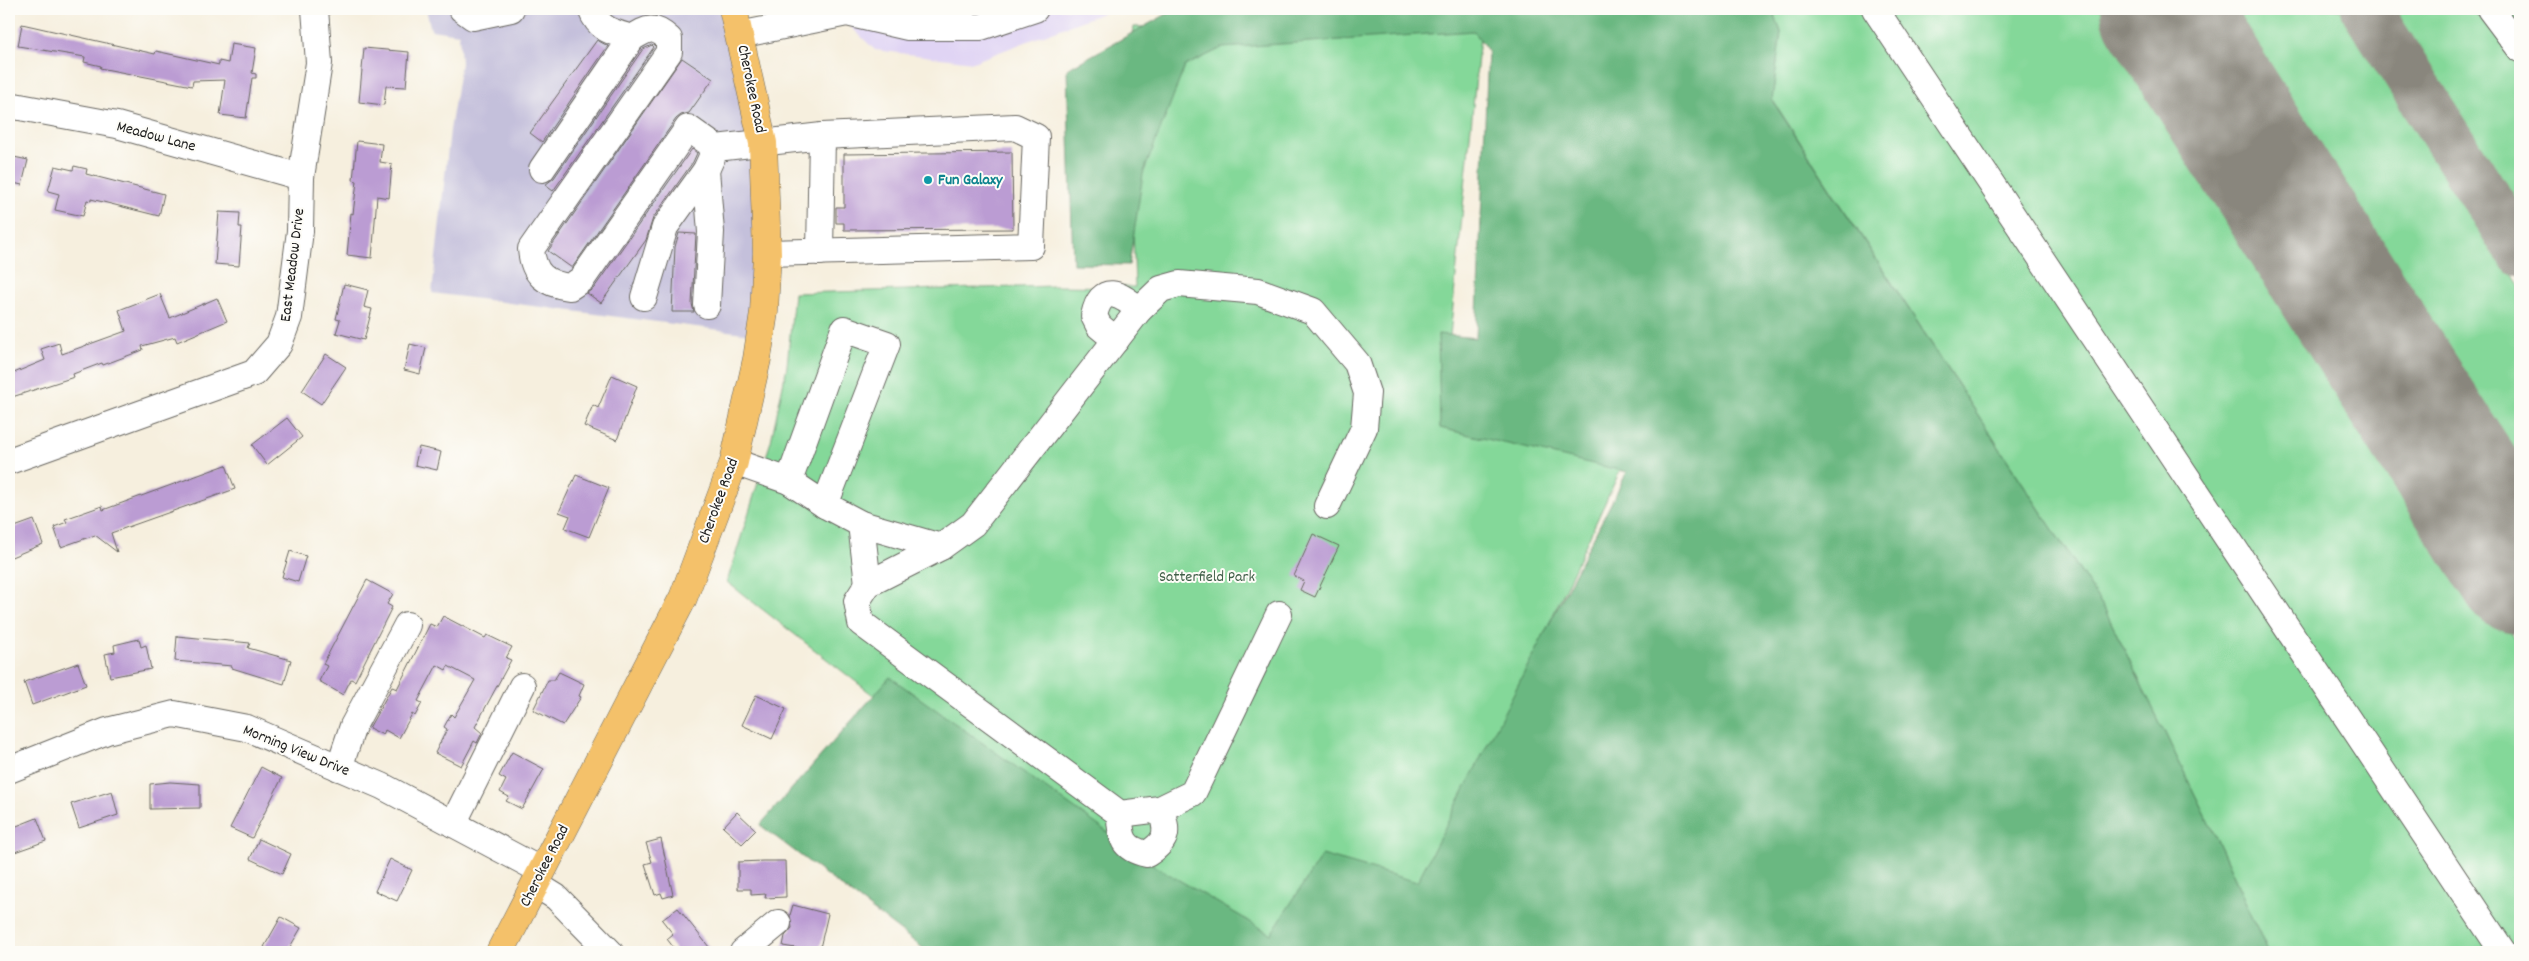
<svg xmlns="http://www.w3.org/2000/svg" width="2529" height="961" font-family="Dekko,sans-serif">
<rect width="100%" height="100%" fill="#fdfcf7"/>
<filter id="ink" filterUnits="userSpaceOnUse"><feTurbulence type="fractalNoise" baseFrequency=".02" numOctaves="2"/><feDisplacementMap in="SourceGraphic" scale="10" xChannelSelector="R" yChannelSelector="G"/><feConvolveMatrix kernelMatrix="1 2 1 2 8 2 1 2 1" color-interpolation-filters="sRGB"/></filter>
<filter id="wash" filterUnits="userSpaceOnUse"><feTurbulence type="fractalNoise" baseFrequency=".0096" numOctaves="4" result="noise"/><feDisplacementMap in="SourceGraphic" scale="20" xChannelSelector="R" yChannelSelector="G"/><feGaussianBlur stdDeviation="1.12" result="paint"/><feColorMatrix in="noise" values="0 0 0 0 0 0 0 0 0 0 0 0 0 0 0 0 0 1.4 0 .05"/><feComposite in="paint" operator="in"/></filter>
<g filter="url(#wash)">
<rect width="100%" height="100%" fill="#f6efde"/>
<path fill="#e0d4f4" d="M843,9H1113L973,62L875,50L850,26Z"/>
<path fill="#c4c0db" d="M426,9H720L747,124L756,189L751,334L432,293L450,130L461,63L459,34L431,30Z"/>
<g fill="#84d899" stroke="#507a5a">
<path d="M1772,9H2118L2520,647V952H2268L2221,848L2104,608L1772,99L1781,32Z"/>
<path d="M2213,9H2346L2520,285V475L2510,471L2499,462Z"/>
<path d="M2385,9H2478L2520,60V223Z"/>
<path d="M2498,9H2520V37Z"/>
<path d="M1482,17L1444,396L1638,432L1424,893L1289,952H1205L727,582L771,441L787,366L794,293L1055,286L1135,287L1128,78L1134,27Z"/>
</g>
<path fill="#6bb881" stroke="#446a4e" d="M1176,9H1772L1781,32L1772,100L2104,608L2221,848L2268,952H928L760,825L890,677L1155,866L1271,934L1322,855L1417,882L1627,472L1440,428L1438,334L1476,338L1488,51L1474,31L1222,48L1185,66L1143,174L1129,265L1073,264L1067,69Z"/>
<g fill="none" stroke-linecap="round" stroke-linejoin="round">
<g stroke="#89867d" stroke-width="50">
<path d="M2366,9L2520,251"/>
<path d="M2487,520L2520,504"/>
</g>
<path stroke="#89867d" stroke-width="124" d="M2163,9L2520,572"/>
</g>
<g id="blocks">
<g fill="#bb9cd3">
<path d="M22,24L155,54L156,51L219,65V61L228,63L231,44L256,48L252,73L256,74V78H252L246,118L220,115L225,80L193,81L192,86L100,68L101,66L84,62L85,57L18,46Z"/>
<path d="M597,40L608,46L542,142L530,133Z"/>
<path d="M652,45L654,47L553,191L545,185L554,178L643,49Z"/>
<path d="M364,48L409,52L406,87L386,86L384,105L359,102Z"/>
<path d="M682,58L713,79L689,113L681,115L676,119L572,268L548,251Z"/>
<path d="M357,141L382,144L380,162L392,164L389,198L377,196L372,258L347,255L351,213L353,214L357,181L353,180Z"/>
<path d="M692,149L697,153L693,162L653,218L646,240L601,303L587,293L594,288Z"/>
<path d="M1012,152L1013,229L844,230V223H836V207H844V154Z"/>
<path d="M9,156L28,160L22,185L9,182Z"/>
<path d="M55,166L73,170L74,166L87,169L86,174L164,194L159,216L91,199V201L87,200L83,216L55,210L59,194L48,191Z"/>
<path d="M219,212L240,213L239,227H242L239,266L215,264Z"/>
<path d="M679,233L696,234L692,304L694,312H672L675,247Z"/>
<path d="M344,284L368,290L364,307L372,309L364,340L336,333L340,320L336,319Z"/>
<path d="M160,294L170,318L217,298L227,321L177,342L175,337L142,346L143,350L103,365L102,363L73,374L74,377L9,398V375L45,360L41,349L59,343L62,354L126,331L119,310Z"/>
<path d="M410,344L426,348L420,374L404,370Z"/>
<path d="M326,354L346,367L321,404L302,391Z"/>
<path d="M612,375L637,386L617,440L584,426L593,405L598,408Z"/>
<path d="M287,418L302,437L267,465L252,445Z"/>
<path d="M419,447L441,452L437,470L415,465Z"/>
<path d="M226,465L235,489L111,533L117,552L95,535L61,547L54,527L67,522L65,519L102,506L103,510Z"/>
<path d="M576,475L609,488L589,537L565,528L570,516L559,512Z"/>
<path d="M34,520L43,544L9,558V529Z"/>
<path d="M1313,534L1339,546L1315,597L1300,590L1304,581L1294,576Z"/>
<path d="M290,551L306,556L298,582L282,577Z"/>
<path d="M367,580L393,594L387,604L392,607L355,681L351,679L343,695L319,681L327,666L323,664Z"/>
<path d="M443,616L485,638L487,635L512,647L506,658L511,660L475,727L482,733L477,743L474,741L461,766L435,753L447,729L444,727L451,714L454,717L475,680L448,666L446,670L437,665L418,701L422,703L415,716L412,714L399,738L385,730L383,735L369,728L392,687L397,689L430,624L437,627Z"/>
<path d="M177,636L250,643L248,648L291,660L284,684L232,668V666L175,661Z"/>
<path d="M139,639L141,647L146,645L151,669L110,677L105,654L115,652L114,645Z"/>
<path d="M78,663L86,685L32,705L24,682Z"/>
<path d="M559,672L584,684L579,696L581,697L563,725L533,710L548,680H554Z"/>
<path d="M756,695L786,709L772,739L742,725Z"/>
<path d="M512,752L544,769L522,809L506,801L509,797L500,792L506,780L499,776Z"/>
<path d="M261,767L282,778L252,838L230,828Z"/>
<path d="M170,782L200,784V808L150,809V784Z"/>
<path d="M112,791L118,815L79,828L71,804Z"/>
<path d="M737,812L756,830L742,844L723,827Z"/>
<path d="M37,818L46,841L9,854V829Z"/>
<path d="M259,839L291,854L282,874L250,859Z"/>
<path d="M661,839L673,895L663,898L661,893L655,895L645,864L652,862L646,843Z"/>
<path d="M390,859L412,870L397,901L375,891Z"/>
<path d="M763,861H785L786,897L765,898L766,894L751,895V889H738V862Z"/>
<path d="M793,905L828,914L819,952L783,946L785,936L792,928L790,915Z"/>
<path d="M678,908L713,952H677L667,939L673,934L662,920Z"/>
<path d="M281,917L301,928L287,952H273L264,947Z"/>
</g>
</g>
</g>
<g filter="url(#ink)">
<use href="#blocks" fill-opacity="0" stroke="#686660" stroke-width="1"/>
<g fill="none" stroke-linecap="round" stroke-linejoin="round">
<defs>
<g id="minor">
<path d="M462,9L473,17L511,9"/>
<path d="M591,9C599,30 612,32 632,38"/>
<path d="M1875,9L2503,952"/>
<path d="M2490,9L2520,49"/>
<path d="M739,35L847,13L908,27H981L1035,9"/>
<path d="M9,105L117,125L301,177"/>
<path d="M542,169L632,38C648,28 654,25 669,39V52L531,249C533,274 545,284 570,287L582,279L688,128L716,148"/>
<path d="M706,170L711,232L707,305"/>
<path d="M820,252L822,136"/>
<path d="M644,297L665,227L706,170L716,148L822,136L1015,127L1036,137L1031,246L767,253"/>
<path d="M1116,340L1099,326L1094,316C1101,283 1120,293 1139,310"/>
<path d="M9,461L254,373L279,344L289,317L300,231L301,177L319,63L315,9"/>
<path d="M734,462L789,481L825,505L861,524L941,547"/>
<path d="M789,481L844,329L887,344L825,505"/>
<path d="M861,524L868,584"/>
<path d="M1279,614L1193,793L1160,809L1120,814L861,623L857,601L868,584L941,547L973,524L1139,310L1161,289L1179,284L1258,291L1313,311L1357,363L1367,393L1364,428L1327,506"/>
<path d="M339,768L353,726L407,625"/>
<path d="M9,770L107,731L174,714L247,728L382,786L542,871"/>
<path d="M1120,814C1120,838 1123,849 1147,854C1168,841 1169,831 1160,809"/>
<path d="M453,824L522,686"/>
<path d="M535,884L556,897L610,952"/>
<path d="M743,952L778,923"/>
</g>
<path id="major" d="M500,952L683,598L734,462L757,359L764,312L767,253L763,143L733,9"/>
</defs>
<use href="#minor" stroke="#686660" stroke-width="28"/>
<use href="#major" stroke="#686660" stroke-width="29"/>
<use href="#minor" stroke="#fff" stroke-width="26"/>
<use href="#major" stroke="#f4c16a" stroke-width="28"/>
</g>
</g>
<circle fill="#0f9aa8" stroke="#fdfcf7" stroke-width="2" cx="928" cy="180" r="5"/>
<g text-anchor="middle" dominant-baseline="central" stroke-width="4" stroke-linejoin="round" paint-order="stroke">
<g font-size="16" fill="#1c1c1c" stroke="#fdfcf7">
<text transform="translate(751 89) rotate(78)">Cherokee Road</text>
<text transform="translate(156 137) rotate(15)">Meadow Lane</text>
<text transform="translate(293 265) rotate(-83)">East Meadow Drive</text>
<text transform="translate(719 501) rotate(-70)">Cherokee Road</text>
<text transform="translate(296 751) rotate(22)">Morning View Drive</text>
<text transform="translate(545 866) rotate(-63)">Cherokee Road</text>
</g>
<g font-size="16" font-weight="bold" fill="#0d838f" stroke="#fdfcf7" text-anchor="start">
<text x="938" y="180">Fun Galaxy</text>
</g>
<g font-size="16" fill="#405e48" stroke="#fdfcf7">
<text x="1207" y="577">Satterfield Park</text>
</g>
</g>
<rect width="2529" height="961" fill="none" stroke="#fdfcf7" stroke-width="30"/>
</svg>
